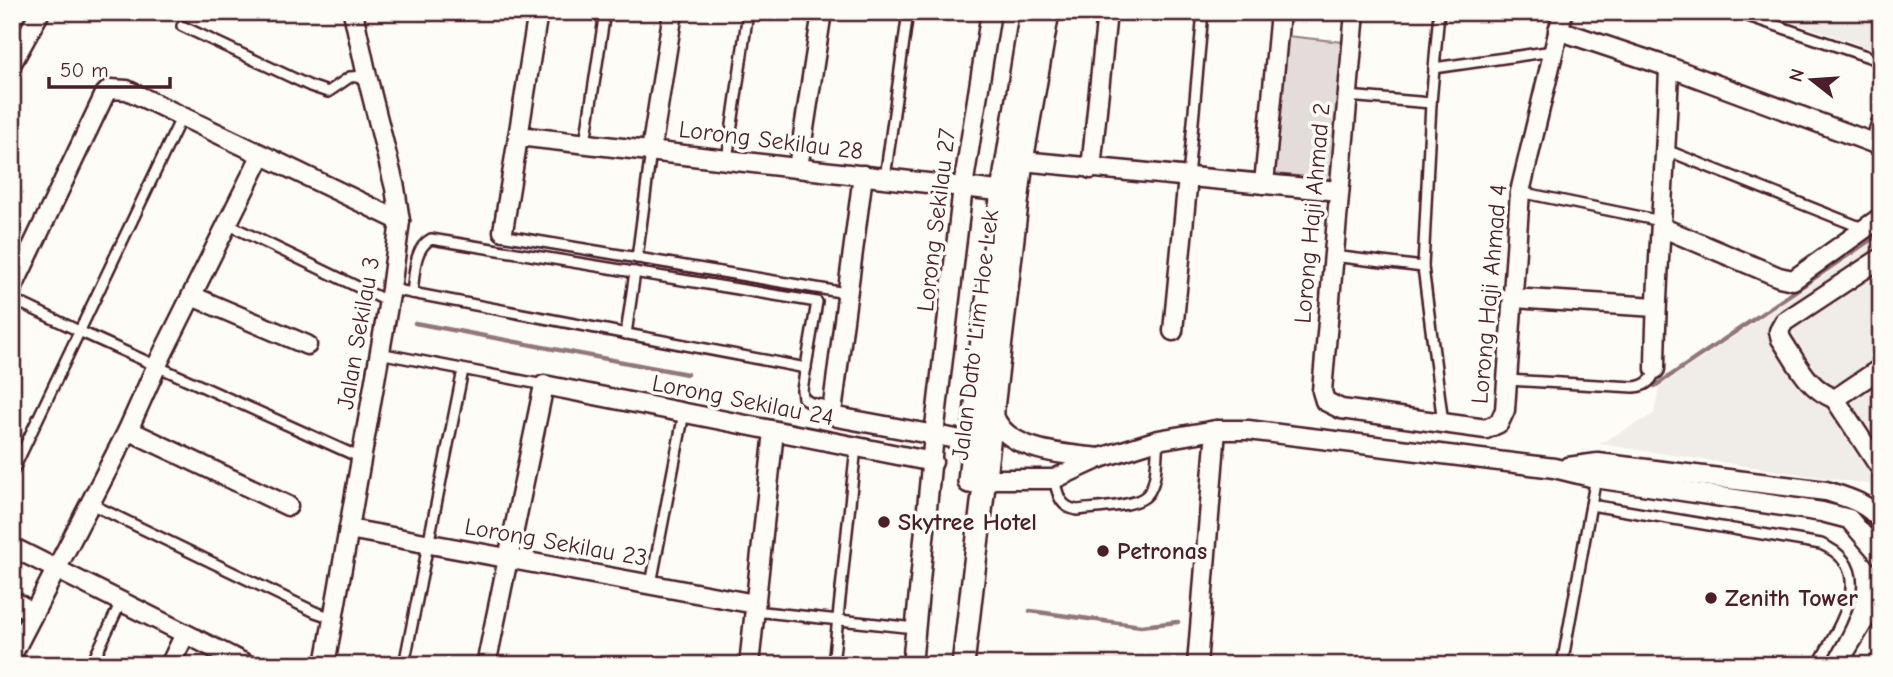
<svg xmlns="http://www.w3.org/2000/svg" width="1893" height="677" font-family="'Comic Neue',sans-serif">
<rect width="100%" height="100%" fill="#fdfcf7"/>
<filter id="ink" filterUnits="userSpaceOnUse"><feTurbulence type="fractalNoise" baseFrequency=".0143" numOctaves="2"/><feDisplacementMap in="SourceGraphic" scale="14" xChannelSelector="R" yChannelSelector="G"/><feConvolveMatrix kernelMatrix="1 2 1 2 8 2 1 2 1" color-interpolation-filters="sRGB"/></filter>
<g filter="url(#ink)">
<g fill="#f0ece8">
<path d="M1764,12H1881V52Z"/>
<path d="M1881,237V486L1599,444L1654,414L1659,387Z"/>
<path d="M1029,655H1054L1286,665H1017Z"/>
</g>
<path fill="#e3dcda" stroke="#967e82" stroke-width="2" d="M1287,36L1343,42L1331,179L1274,174Z"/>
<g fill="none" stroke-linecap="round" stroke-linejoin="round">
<g stroke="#91777b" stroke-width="4.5">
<path d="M415,323L687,374"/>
<path d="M1655,386L1881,233"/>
<path d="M1030,611L1141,626L1178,622"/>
</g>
<defs>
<g id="service">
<path d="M1439,12L1431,103L1423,267L1443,423"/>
<path d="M1736,12L1881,61"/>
<path d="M182,26L310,86L328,92L350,77L367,76"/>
<path d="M1434,68L1553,51"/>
<path d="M1347,96L1431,103"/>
<path d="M585,143L605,12"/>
<path d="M1666,150L1865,229"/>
<path d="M727,160L748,12"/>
<path d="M1188,177L1203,12"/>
<path d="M885,178L908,12"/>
<path d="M1520,192L1661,221"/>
<path d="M227,224L389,302"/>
<path d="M503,231L507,236L846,293"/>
<path d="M1333,256L1423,267"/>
<path d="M637,258L651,151"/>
<path d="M391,289L806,368"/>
<path d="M412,293C415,274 413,249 431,239L817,302L802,390L803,398L811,403L831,407"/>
<path d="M12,299L79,331L361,458"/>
<path d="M626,334L635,272"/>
<path d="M379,353L544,385"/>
<path d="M1507,380L1634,387C1645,386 1653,381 1655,369"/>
<path d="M12,473L182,116"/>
<path d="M1054,479C1058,494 1059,507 1077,510C1093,508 1137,507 1147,495C1158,483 1156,456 1158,440"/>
<path d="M91,504L315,612L333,618"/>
<path d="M1591,505L1821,544C1880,569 1838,627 1818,665"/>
<path d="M651,584L684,413"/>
<path d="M754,611L915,628"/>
<path d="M91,665L121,602"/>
<path d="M404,665L463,370"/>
<path d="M833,665L856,447"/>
<path d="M1562,665L1596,477"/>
</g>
<g id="minor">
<path d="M1355,12L1322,391L1325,401L1341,409L1486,429L1499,423L1505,410L1520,192L1563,12"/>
<path d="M1558,30L1669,67L1881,146"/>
<path d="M12,63L40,12"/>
<path d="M518,136L1015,193"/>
<path d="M1875,144L1881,124"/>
<path d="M651,151L673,12"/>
<path d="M1022,161L1339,191"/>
<path d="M798,168L822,12"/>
<path d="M1091,169L1107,12"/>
<path d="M863,175L832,412L837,417L973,442"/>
<path d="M1264,184L1280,12"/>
<path d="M1661,227L1779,277L1793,280L1881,217"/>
<path d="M503,231L538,12"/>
<path d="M12,289L105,94L110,89L127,90L400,221"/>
<path d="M192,296L307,345"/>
<path d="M1513,298L1656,307"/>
<path d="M1173,331L1188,177"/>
<path d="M1655,369C1656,268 1666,168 1669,67"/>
<path d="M1835,399C1806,387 1798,364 1781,339L1779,331L1784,322L1881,258"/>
<path d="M1835,399L1881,469"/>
<path d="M1835,399L1881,368"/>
<path d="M994,405C994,410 994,418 997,422C1013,452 1070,455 1100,458"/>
<path d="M128,430L288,506"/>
<path d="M1568,467L1598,463L1826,491C1848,498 1866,502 1881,521"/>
<path d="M983,479H1054L1100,458L1158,440L1216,430H1248L1554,468L1595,478L1822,512L1849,519L1881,556"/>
<path d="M349,529L755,604"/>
<path d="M12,547L248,665"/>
<path d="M12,600L33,613"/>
<path d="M12,655L128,430L157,365L261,156"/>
<path d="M170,665L185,634"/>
<path d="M325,665L391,289L400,221L395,188L367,76L353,12"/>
<path d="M486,665L544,385L933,462"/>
<path d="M749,665L774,431"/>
<path d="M912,665L934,435L963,187L991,12"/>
<path d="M1197,665L1216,430"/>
<path d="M1861,665L1881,632"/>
</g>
<g id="tertiary">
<path d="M969,482L982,338L1002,192L1031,12"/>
<path d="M963,665L1022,161L1048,12"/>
</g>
</defs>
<use href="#service" stroke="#4a1f2b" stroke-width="14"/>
<use href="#minor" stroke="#4a1f2b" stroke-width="23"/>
<use href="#tertiary" stroke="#4a1f2b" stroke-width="26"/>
<use href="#service" stroke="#fdfcf7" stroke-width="9"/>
<use href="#minor" stroke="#fdfcf7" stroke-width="18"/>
<use href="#tertiary" stroke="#fdfcf7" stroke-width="21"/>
</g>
</g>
<g fill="#4a1f2b" stroke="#fdfcf7" stroke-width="2.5">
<circle cx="884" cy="522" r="7"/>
<circle cx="1103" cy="551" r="7"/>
<circle cx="1711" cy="598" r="7"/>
</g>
<g text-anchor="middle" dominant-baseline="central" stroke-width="7" stroke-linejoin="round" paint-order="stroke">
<g font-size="24" fill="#4a1f2b" stroke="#fdfcf7">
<text transform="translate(771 140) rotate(7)">Lorong Sekilau 28</text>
<text transform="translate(1312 213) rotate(-85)">Lorong Haji Ahmad 2</text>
<text transform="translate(936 220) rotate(-83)">Lorong Sekilau 27</text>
<text transform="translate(1489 294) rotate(-85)">Lorong Haji Ahmad 4</text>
<text transform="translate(358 333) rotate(-80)">Jalan Sekilau 3</text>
<text transform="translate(975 335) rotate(-83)">Jalan Dato' Lim Hoe Lek</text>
<text transform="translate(743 400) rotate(11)">Lorong Sekilau 24</text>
<text transform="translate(556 542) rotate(10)">Lorong Sekilau 23</text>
</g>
<g font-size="24" font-weight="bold" fill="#4a1f2b" stroke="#fdfcf7" text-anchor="start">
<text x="898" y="522">Skytree Hotel</text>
<text x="1117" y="551">Petronas</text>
<text x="1725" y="598">Zenith Tower</text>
</g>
</g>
<rect width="1893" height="677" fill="none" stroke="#fdfcf7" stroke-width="42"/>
<rect x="21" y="21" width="1851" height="635" fill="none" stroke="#4a1f2b" stroke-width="2.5" filter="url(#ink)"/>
<g transform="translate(1812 80) rotate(287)" stroke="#fdfcf7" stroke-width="5" paint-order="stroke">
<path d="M0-5L12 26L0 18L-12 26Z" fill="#4a1f2b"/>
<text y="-10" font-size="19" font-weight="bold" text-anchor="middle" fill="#4a1f2b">N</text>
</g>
<path d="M49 77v10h121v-10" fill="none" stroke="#4a1f2b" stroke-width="3.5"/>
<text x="60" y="77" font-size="21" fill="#4a1f2b" stroke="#fdfcf7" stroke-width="5" paint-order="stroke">50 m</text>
</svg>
